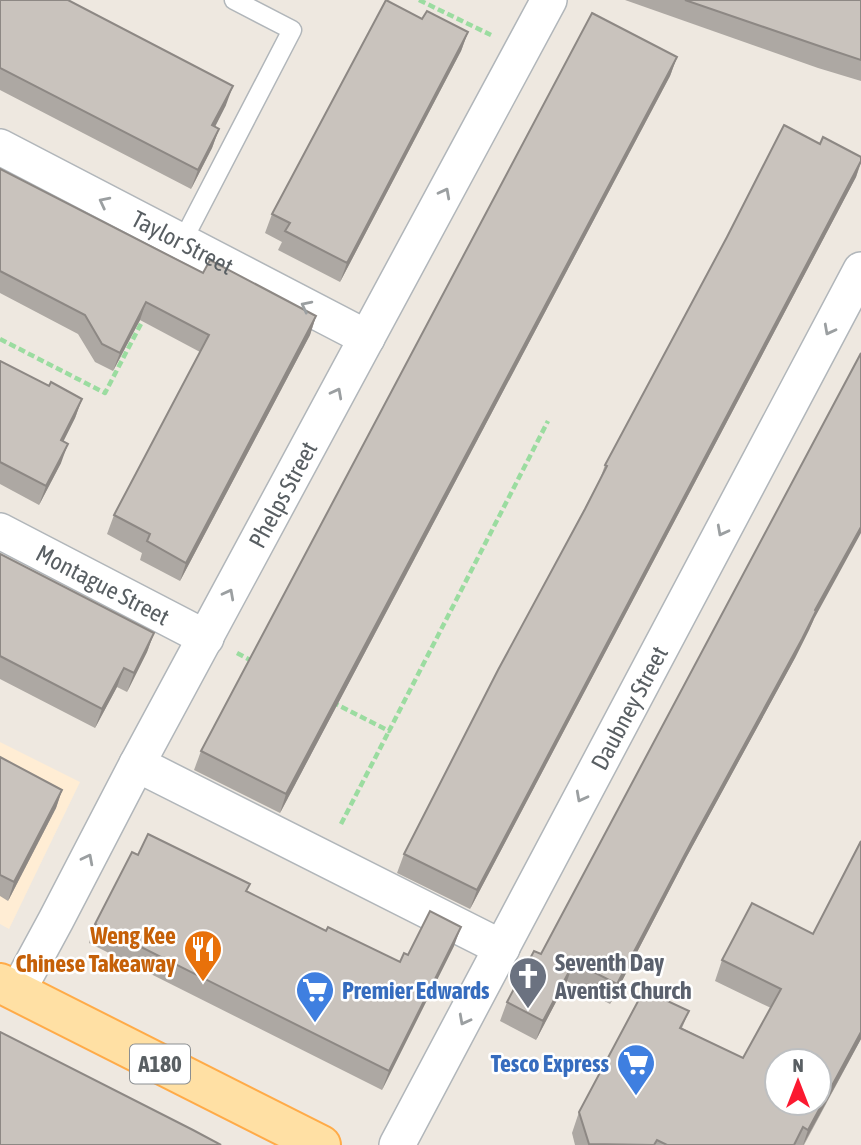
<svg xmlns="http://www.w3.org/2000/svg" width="861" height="1145" font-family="'Asap Condensed',sans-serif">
<rect width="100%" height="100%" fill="#eee8e0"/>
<path fill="#ffedd4" d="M0,742L80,782L9,929L0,924Z"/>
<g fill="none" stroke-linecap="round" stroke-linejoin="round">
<defs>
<path id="service" d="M182,242L292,30L234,0"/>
<g id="minor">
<path id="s1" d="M0,147L367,338"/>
<path id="s2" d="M0,531L206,638"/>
<path d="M137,764L502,948"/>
<path id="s3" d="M17,992L56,920L137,764L549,0"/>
<path id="s4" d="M397,1145L861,270"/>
</g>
<path id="primary" d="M0,983L321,1145"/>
</defs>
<use href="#service" stroke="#b1b6ba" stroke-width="21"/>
<use href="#minor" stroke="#b1b6ba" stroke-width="38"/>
<use href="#primary" stroke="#ffab48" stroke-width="42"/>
<g stroke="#9bdca0" stroke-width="4.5" stroke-dasharray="7 3.5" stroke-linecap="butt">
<path d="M419,0L491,35"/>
<path d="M0,339L105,393L144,318"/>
<path d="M237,653L252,661"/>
<path d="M332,702L389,731L548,421"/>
<path d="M341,824L389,731"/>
</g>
<use href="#service" stroke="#fff" stroke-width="18"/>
<use href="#minor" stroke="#fff" stroke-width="35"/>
<use href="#primary" stroke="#ffe0a4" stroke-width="38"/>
</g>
<g fill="#ada8a3">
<path d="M0,0L226,105L215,127L219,129L212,148L191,189L0,90Z"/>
<path d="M625,0H861V81L818,68Z"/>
<path d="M422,19L468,32L461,51L340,282L278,250L282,242L265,233L272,214Z"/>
<path d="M677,57L670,76L280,813L194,770L201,751Z"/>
<path d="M820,144L861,157V163L856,177L470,909L397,873L404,854L600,479L605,465L727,237Z"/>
<path d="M0,169L203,273L316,316L310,335L180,581L140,560L142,553L107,534L114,515L200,352L140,320L113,371L95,362L78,334L0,293Z"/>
<path d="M0,361L49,386L82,399L75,418L63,442L61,463L39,505L0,484Z"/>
<path d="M0,554L154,633L147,652L127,692L117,687L95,728L0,679Z"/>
<path d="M814,619L809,630L795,658L686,858L610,1004L567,981L536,1040L500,1021L507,1002L541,954Z"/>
<path d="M0,757L62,790L56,808L8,901L0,896Z"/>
<path d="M861,841V1039L804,1145H575L572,1133L579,1112L689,1011L682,1028L743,1058L771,1008L715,981L722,960L813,934Z"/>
<path d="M138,855L247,892L326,931L400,962L408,955L454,946L382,1090L89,943L95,924Z"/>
</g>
<g fill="#8d8884">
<path d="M468,32L461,51L340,282L347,263Z"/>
<path d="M677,57L670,76L280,813L286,794Z"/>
<path d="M233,86L226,105L206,144L212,125Z"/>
<path d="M219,129L212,148L191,189L198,170Z"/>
<path d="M861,161L856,177L470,909L477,890Z"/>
<path d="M146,302L140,320L113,371L120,353Z"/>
<path d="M316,316L310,335L180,581L186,563Z"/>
<path d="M82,399L75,418L54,460L61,440Z"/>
<path d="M68,444L61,463L39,505L46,486Z"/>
<path d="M861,527V533L814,619L809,630L795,658L686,858L610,1004L617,984L693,839L815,610Z"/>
<path d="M154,633L147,652L127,692L134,673Z"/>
<path d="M124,668L117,687L95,728L102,709Z"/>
<path d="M62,790L56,808L8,901L14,882Z"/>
<path d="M461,927L454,946L382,1090L389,1071Z"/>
<path d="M574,962L567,981L536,1040L543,1021Z"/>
<path d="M861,1032V1039L803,1145L808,1130Z"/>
</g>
<g fill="#c9c3bd" stroke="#8d8884" stroke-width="2" fill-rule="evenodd">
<path d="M0,0H68L233,86L212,125L219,129L198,170L0,68Z"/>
<path d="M386,0L422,19L427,11L468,32L347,263L285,231L290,223L272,214Z"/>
<path d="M685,0H861V60L825,48Z"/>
<path d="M592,13L677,57L286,794L201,751Z"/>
<path d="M784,125L820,144L823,137L861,157V161L477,890L404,854L498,670L585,509L607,466L605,465L727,237Z"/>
<path d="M0,169L203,273L210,260L316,316L186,563L147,541L150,534L114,515L209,335L146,302L120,353L102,344L85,315L0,271Z"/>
<path d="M861,353V527L815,610L816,611L802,639L693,839L617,984L574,962L543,1021L507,1002L534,951L541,954L558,922Z"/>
<path d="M0,361L49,386L51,382L82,399L61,440L68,444L46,486L0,462Z"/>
<path d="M0,554L154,633L134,673L124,668L102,709L0,656Z"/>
<path d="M0,757L62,790L14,882L0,875Z"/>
<path d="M148,834L250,884L246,891L326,931L328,927L400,962L404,953L408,955L430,911L461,927L389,1071L95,924L132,852L138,855Z"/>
<path d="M861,841V1032L808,1130L803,1127L794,1145H667L657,1140L654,1145L589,1144L579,1112L644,990L689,1011L680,1028L743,1058L781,989L722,960L752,903L813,934ZM777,1061H819V1103H777Z"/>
<path d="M0,1032L193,1130L221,1145H0Z"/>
</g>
<defs><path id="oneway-chevron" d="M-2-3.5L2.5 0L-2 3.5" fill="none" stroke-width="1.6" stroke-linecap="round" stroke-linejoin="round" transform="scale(1.75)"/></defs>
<g stroke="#9b9fa1">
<use href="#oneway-chevron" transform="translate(445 193) rotate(-62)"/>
<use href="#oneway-chevron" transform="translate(104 202) rotate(-153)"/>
<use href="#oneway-chevron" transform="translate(306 306) rotate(-153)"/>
<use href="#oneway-chevron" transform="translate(829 330) rotate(118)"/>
<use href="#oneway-chevron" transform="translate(337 393) rotate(-62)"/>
<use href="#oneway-chevron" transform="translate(722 531) rotate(118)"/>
<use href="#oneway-chevron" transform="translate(229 594) rotate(-62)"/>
<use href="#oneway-chevron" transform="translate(581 797) rotate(118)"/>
<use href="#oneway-chevron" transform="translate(88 859) rotate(-63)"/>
<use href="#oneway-chevron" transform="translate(464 1020) rotate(118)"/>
</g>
<defs>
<symbol id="restaurant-pin" viewBox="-11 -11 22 30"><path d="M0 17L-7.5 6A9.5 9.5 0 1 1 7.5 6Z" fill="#e8710a" stroke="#fff"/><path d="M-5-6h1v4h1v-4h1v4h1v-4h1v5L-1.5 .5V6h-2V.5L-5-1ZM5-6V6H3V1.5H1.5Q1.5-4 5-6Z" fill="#fff"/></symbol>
<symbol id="church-pin" viewBox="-11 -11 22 30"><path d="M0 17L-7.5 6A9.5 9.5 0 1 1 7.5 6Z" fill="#6b7280" stroke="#fff"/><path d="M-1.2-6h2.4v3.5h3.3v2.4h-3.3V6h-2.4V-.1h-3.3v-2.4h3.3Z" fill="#fff"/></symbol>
<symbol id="supermarket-pin" viewBox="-11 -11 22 30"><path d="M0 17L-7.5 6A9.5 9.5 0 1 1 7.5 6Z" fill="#3f7fe0" stroke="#fff"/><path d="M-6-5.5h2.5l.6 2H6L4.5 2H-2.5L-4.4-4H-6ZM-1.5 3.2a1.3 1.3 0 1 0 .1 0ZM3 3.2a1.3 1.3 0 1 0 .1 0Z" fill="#fff"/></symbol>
</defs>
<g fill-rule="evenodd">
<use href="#restaurant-pin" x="181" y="927" width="44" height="60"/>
<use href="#church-pin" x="506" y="954" width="44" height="60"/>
<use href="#supermarket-pin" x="293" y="968" width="44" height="60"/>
<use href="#supermarket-pin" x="614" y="1041" width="44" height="60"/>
</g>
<g text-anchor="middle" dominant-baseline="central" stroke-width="5" stroke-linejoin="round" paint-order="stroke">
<rect fill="#fff" stroke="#8b8f92" stroke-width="2" x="130" y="1044.5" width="60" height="39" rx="5"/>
<g font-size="23" font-weight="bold" fill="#595f63">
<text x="160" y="1064">A180</text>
</g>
<g font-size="24" fill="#595f63" stroke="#fff">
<text stroke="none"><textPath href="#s1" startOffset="206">Taylor Street</textPath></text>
<text stroke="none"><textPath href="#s3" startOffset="564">Phelps Street</textPath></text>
<text stroke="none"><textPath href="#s2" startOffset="116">Montague Street</textPath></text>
<text stroke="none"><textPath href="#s4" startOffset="495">Daubney Street</textPath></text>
</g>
<g font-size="24" font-weight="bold" fill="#c56008" stroke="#fff" text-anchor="end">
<text x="176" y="935">Weng Kee<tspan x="176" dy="28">Chinese Takeaway</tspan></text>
</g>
<g font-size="24" font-weight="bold" fill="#5b616d" stroke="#fff" text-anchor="start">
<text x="555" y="962">Seventh Day<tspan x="555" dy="28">Aventist Church</tspan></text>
</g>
<g font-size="24" font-weight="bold" fill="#366cbe" stroke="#fff" text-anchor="start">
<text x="342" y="990">Premier Edwards</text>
<text x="609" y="1063" text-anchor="end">Tesco Express</text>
</g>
</g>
<g transform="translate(798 1082)"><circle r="33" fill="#ffffff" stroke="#bdbfc1" stroke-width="2"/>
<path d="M0-5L12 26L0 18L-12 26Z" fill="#fb1930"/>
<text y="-10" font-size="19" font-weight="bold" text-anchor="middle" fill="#595f63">N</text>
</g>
</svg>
